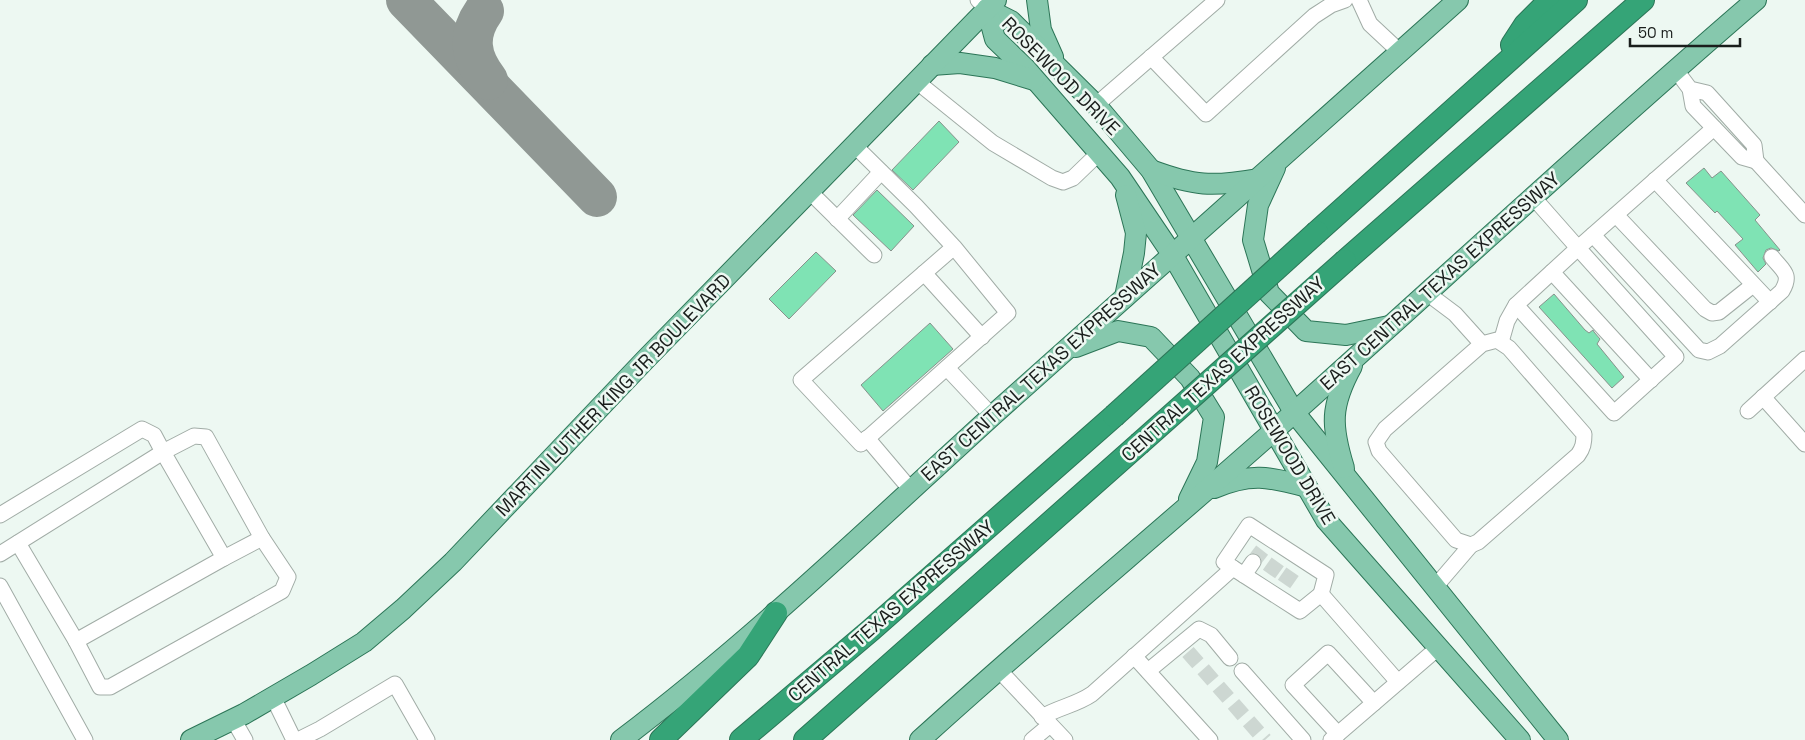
<svg xmlns="http://www.w3.org/2000/svg" width="1805" height="740" font-family="'Space Grotesk',sans-serif">
<rect width="100%" height="100%" fill="#edf8f2"/>
<g fill="none" stroke-linecap="round" stroke-linejoin="round">
<g stroke="#909894" stroke-width="40">
<path d="M406,0L597,197"/>
<path d="M484,11C467,35 470,57 488,80"/>
</g>
</g>
<g fill="#7fe3b4" stroke="#87928c">
<path d="M939,121L959,142L913,190L892,170Z"/>
<path d="M1704,168L1712,178L1721,171L1760,215L1755,220L1780,250L1779,251L1771,248L1766,250L1763,258L1766,264L1758,272L1735,245L1743,239L1717,211L1715,213L1686,183Z"/>
<path d="M877,190L914,226L891,251L853,215Z"/>
<path d="M816,252L836,271L789,319L769,299Z"/>
<path d="M1554,294L1585,330L1589,333L1593,330L1594,332L1600,339L1597,344L1624,377L1612,388L1539,307Z"/>
<path d="M930,323L953,349L883,411L861,385Z"/>
</g>
<g fill="none" stroke-linecap="round" stroke-linejoin="round">
<g stroke="#cdd7d2" stroke-width="15" stroke-dasharray="15 8" stroke-linecap="butt">
<path d="M1253,562L1263,549"/>
<path d="M1269,574L1279,560"/>
<path d="M1284,584L1293,571"/>
<path d="M1188,652L1265,740"/>
</g>
<defs>
<g id="minor">
<path d="M978,0L987,9"/>
<path d="M1359,0L1370,24L1400,52"/>
<path d="M1151,57L1206,114L1314,16L1331,5L1345,0"/>
<path d="M1675,69L1690,89L1693,106L1742,157L1756,161L1754,145L1707,93L1690,89"/>
<path d="M916,81L993,143L1052,178L1063,182L1073,178L1100,152"/>
<path d="M1096,105L1217,0"/>
<path d="M854,145L916,206L954,247L1008,313L861,444L801,380L954,247"/>
<path d="M1756,161L1805,215"/>
<path d="M1655,180L1770,302"/>
<path d="M809,191L874,255"/>
<path d="M1616,215L1705,309L1712,313L1719,312L1753,285"/>
<path d="M837,219L881,172"/>
<path d="M1593,235L1699,350L1708,352L1720,346L1782,291C1792,274 1783,271 1772,257"/>
<path d="M1552,272L1651,380"/>
<path d="M924,273L982,337"/>
<path d="M1427,293L1455,314L1482,344"/>
<path d="M1516,305L1614,413L1676,357L1578,248L1714,128"/>
<path d="M1497,340L1509,348L1584,434C1584,443 1583,448 1578,455L1478,542L1471,545L1456,540L1379,451L1376,442L1385,429L1482,344Z"/>
<path d="M1501,342L1507,321L1516,305L1578,248L1533,197"/>
<path d="M947,368L992,416"/>
<path d="M1763,397L1805,444"/>
<path d="M1748,411L1805,359"/>
<path d="M867,438L911,490"/>
<path d="M0,515L142,429L154,435L163,452L224,558L76,641L100,687H110L282,591L288,577L262,538L206,437L194,436L163,452L0,554"/>
<path d="M18,543L76,641"/>
<path d="M224,558L262,538"/>
<path d="M1233,568L1224,562L1249,525L1326,575L1321,594"/>
<path d="M1244,575L1253,562"/>
<path d="M0,586L85,740"/>
<path d="M1435,587L1471,545"/>
<path d="M1134,656L1210,740"/>
<path d="M998,669L1065,740"/>
<path d="M1148,671L1199,629L1211,635L1230,658"/>
<path d="M1242,671L1303,740"/>
<path d="M273,697L294,740"/>
<path d="M1042,717C1059,707 1076,705 1092,694L1233,568L1300,611L1321,594L1398,682"/>
<path d="M233,719L245,740"/>
<path d="M1338,734L1293,685L1328,653L1374,703"/>
<path d="M298,740L320,729L395,684L427,740"/>
<path d="M1032,740L1050,725"/>
<path d="M1331,740L1439,647"/>
</g>
<g id="major">
<path d="M1037,0L1041,30L1053,57"/>
<path d="M987,9L1011,21L1096,105L1151,170L1294,412L1558,740"/>
<path d="M987,9L995,39L1026,69L1120,177L1172,254L1326,520L1520,740"/>
<path d="M932,65L960,63L995,68L1034,80"/>
<path d="M1275,168L1258,205L1253,240L1269,293L1306,331L1346,335L1389,326"/>
<path d="M1151,170C1194,186 1212,187 1258,179"/>
<path d="M1125,297L1134,253L1136,233L1126,195"/>
<path d="M1076,347L1118,331L1151,337L1190,378L1214,417L1207,462L1189,499"/>
<path d="M1344,468C1331,426 1330,406 1352,366"/>
<path d="M1214,488C1252,472 1269,477 1307,487"/>
<path d="M191,740L244,714L311,675L364,642L403,609L453,562L645,360L996,0"/>
<path d="M621,740C752,641 871,526 993,415C1148,276 1303,139 1458,0"/>
<path d="M920,740C1043,628 1172,522 1296,411C1449,274 1600,134 1756,0"/>
</g>
<g id="highway">
<path d="M1512,45L1525,25L1550,0"/>
<path d="M1317,232L1576,0"/>
<path d="M1345,261L1643,0"/>
<path d="M661,740L748,656L776,613"/>
<path d="M741,740L871,630L1114,416"/>
<path d="M805,740L1139,444"/>
</g>
</defs>
<use href="#minor" stroke="#a1aca6" stroke-width="17"/>
<use href="#major" stroke="#2c7557" stroke-width="22"/>
<use href="#highway" stroke="#2c7557" stroke-width="24"/>
<use href="#minor" stroke="#fff" stroke-width="15"/>
<use href="#major" stroke="#86c8ad" stroke-width="20"/>
<use href="#highway" stroke="#35a477" stroke-width="22"/>
<defs>
<g id="highway-bridge">
<path d="M1114,416L1317,232"/>
<path d="M1139,444L1345,261"/>
</g>
</defs>
<use href="#highway-bridge" stroke="#2c7557" stroke-width="24" stroke-linecap="butt"/>
<use href="#highway-bridge" stroke="#35a477" stroke-width="22"/>
</g>
<g text-anchor="middle" dominant-baseline="central" stroke-width="5" stroke-linejoin="round" paint-order="stroke">
<g font-size="19" fill="#1a1e1c" stroke="#edf8f2">
<text transform="translate(1061 76) rotate(45)">ROSEWOOD DRIVE</text>
<text transform="translate(1440 281) rotate(-42)">EAST CENTRAL TEXAS EXPRESSWAY</text>
<text transform="translate(1223 369) rotate(-42)">CENTRAL TEXAS EXPRESSWAY</text>
<text transform="translate(1041 372) rotate(-42)">EAST CENTRAL TEXAS EXPRESSWAY</text>
<text transform="translate(613 395) rotate(-46)">MARTIN LUTHER KING JR BOULEVARD</text>
<text transform="translate(1290 455) rotate(59)">ROSEWOOD DRIVE</text>
<text transform="translate(891 611) rotate(-41)">CENTRAL TEXAS EXPRESSWAY</text>
</g>
</g>
<path d="M1630 38v8h110v-8" fill="none" stroke="#1a1e1c" stroke-width="2.5"/>
<text x="1638" y="38" font-size="15" fill="#1a1e1c" stroke="#edf8f2" stroke-width="4" paint-order="stroke">50 m</text>
</svg>
